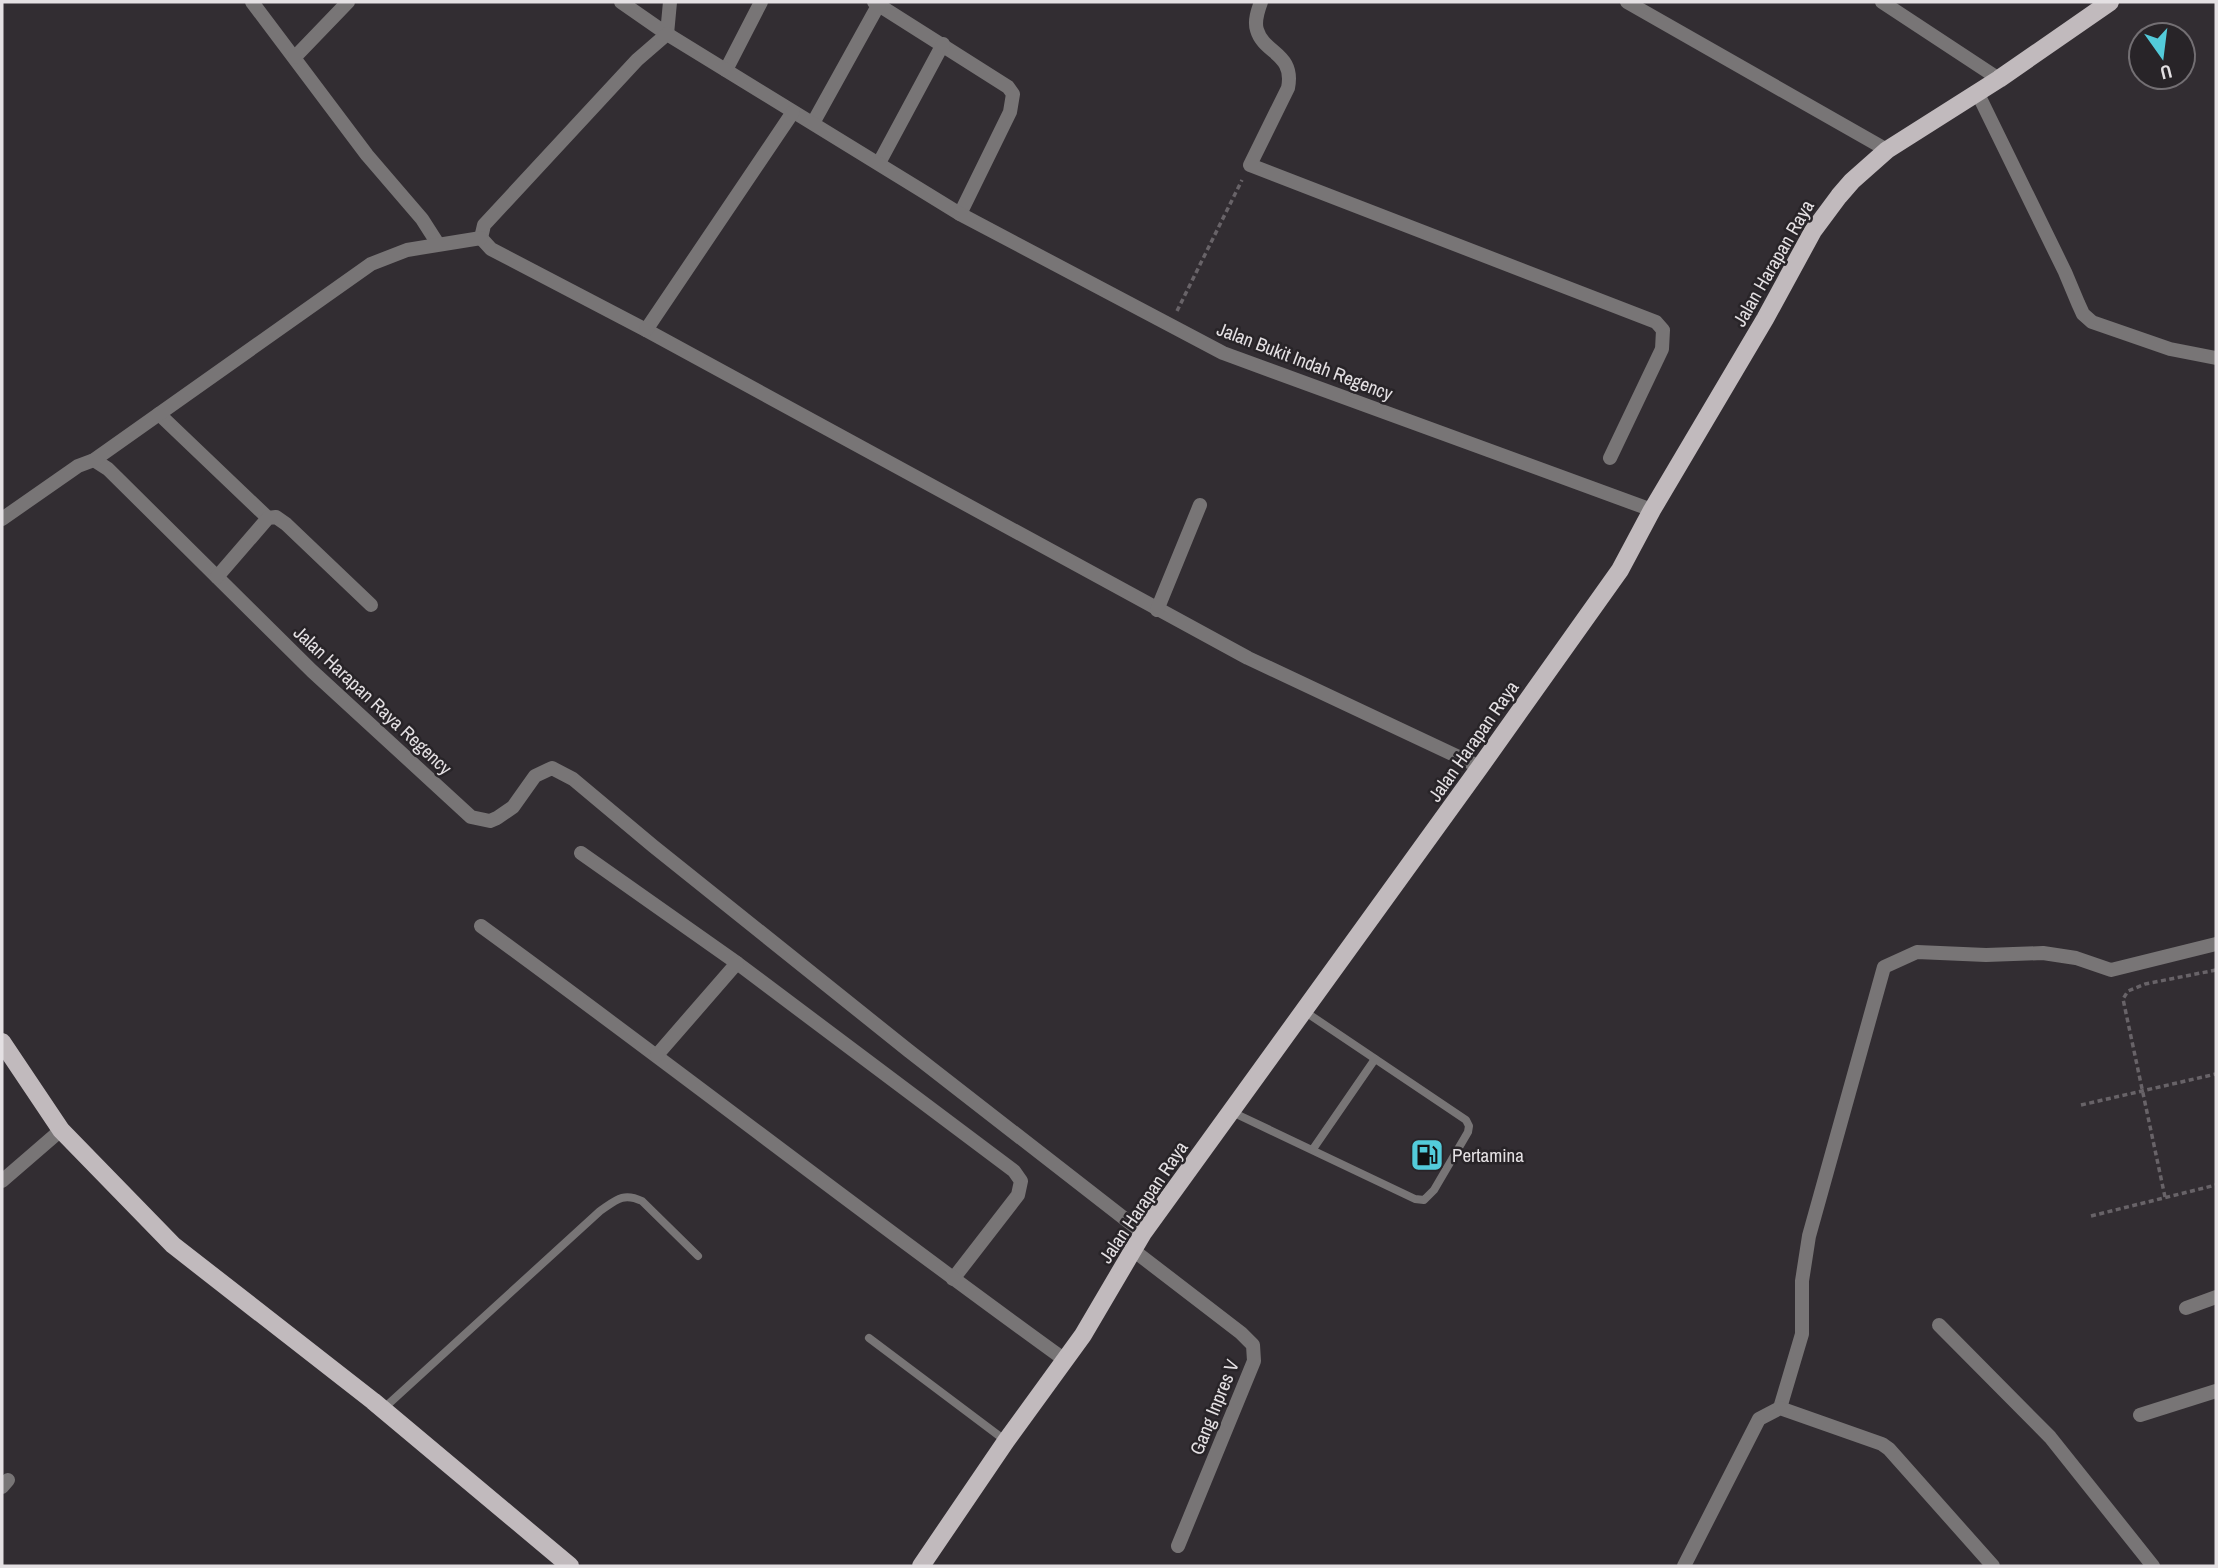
<svg xmlns="http://www.w3.org/2000/svg" width="2218" height="1568" font-family="'Archivo Narrow',sans-serif">
<rect width="100%" height="100%" fill="#322d32"/>
<g fill="none" stroke-linecap="round" stroke-linejoin="round">
<g stroke="#686368" stroke-width="3.5" stroke-dasharray="5 3.5" stroke-linecap="butt">
<path d="M1177,311L1242,180"/>
<path d="M2081,1105L2216,1074"/>
<path d="M2165,1197L2123,999L2128,991L2145,984L2216,970"/>
<path d="M2091,1216L2216,1185"/>
</g>
<g stroke="#787576" stroke-width="8">
<path d="M1232,1112L1415,1199L1424,1200L1434,1190L1468,1132L1469,1126L1466,1120L1304,1011"/>
<path d="M1313,1149L1375,1059"/>
<path d="M869,1338L1006,1441"/>
<path d="M383,1409L600,1211C616,1200 623,1192 642,1201L698,1256"/>
</g>
<g stroke="#787576" stroke-width="14">
<path d="M252,2L367,155L422,219L438,244"/>
<path d="M621,2L667,34L670,2"/>
<path d="M874,2L1008,87L1013,94L1010,112L960,214"/>
<path d="M1261,2C1258,10 1254,21 1257,30C1264,54 1295,53 1288,88L1250,165L1656,322L1663,330L1662,349L1610,458"/>
<path d="M1627,2L1887,150"/>
<path d="M1882,2L1999,79"/>
<path d="M295,57L348,2"/>
<path d="M726,70L761,2"/>
<path d="M1977,92L2065,272L2078,303L2083,314L2092,322L2170,349L2216,358"/>
<path d="M813,123L879,4"/>
<path d="M879,163L943,44"/>
<path d="M481,238L484,225L637,60L667,34L960,214L1223,353L1652,510"/>
<path d="M481,238L491,249L646,330L1248,658L1480,767"/>
<path d="M646,330L793,112"/>
<path d="M159,414L268,518"/>
<path d="M94,460L108,469L312,671L471,817L490,821L497,818L513,807L535,776L552,768L573,779L653,846L909,1051L1143,1233"/>
<path d="M2,519L78,466L94,460L371,264L407,250L481,238"/>
<path d="M217,577L268,518L276,517L286,524L371,605"/>
<path d="M1157,610L1200,505"/>
<path d="M581,853L737,963L1014,1171L1021,1181L1018,1195L953,1279"/>
<path d="M481,926C677,1069 868,1218 1065,1360"/>
<path d="M657,1055L737,963"/>
<path d="M2,1181L61,1130"/>
<path d="M1133,1250L1241,1333L1253,1345L1254,1361L1178,1546"/>
<path d="M2186,1308L2216,1297"/>
<path d="M1939,1325L2050,1437L2153,1566"/>
<path d="M1780,1408L1802,1334V1281L1809,1236L1884,967L1917,952L1986,955L2043,953L2076,958L2111,970L2216,944"/>
<path d="M2140,1415L2216,1391"/>
<path d="M2,1487L8,1480"/>
<path d="M1684,1566L1759,1419L1780,1408L1882,1444L1889,1449L1993,1566"/>
</g>
<g stroke="#c1babd" stroke-width="18">
<path d="M2,1042L61,1130L173,1245L373,1401L570,1566"/>
<path d="M921,1566L1006,1441L1083,1335L1143,1233L1480,767L1620,570L1652,510L1765,319L1813,231L1839,196L1852,181L1887,150L1999,79L2110,2"/>
</g>
</g>
<defs>
<symbol id="fuel-square" viewBox="-11 -11 22 22"><rect x="-9" y="-9" width="18" height="18" rx="4" fill="#53cbda" stroke="#282428"/><path d="M-5.5-6h7V0h2V4h1.3V-2.5L3-4.5l.8-.8L6-3V5H2.5V1h-1V6h-7ZM-4.2-4.7v3.2H.2V-4.7Z" fill="#111"/></symbol>
</defs>
<g fill-rule="evenodd">
<use href="#fuel-square" x="1408" y="1136" width="38" height="38"/>
</g>
<g text-anchor="middle" dominant-baseline="central" stroke-width="5" stroke-linejoin="round" paint-order="stroke">
<g font-size="19" fill="#e4e0e3" stroke="#282428">
<text transform="translate(1773 263) rotate(-60)">Jalan Harapan Raya</text>
<text transform="translate(1305 361) rotate(21)">Jalan Bukit Indah Regency</text>
<text transform="translate(373 700) rotate(43)">Jalan Harapan Raya Regency</text>
<text transform="translate(1473 741) rotate(-55)">Jalan Harapan Raya</text>
<text transform="translate(1143 1202) rotate(-56)">Jalan Harapan Raya</text>
<text transform="translate(1214 1407) rotate(-68)">Gang Inpres V</text>
</g>
<g font-size="19" fill="#e4e0e3" stroke="#282428" text-anchor="start">
<text x="1452" y="1155">Pertamina</text>
</g>
</g>
<rect width="2218" height="1568" fill="none" stroke="#e4e0e3" stroke-width="7"/>
<g transform="translate(2162 56) rotate(166)"><circle r="33" fill="#282428" stroke="#736f73" stroke-width="2"/>
<path d="M0-5L12 26L0 18L-12 26Z" fill="#53cbda"/>
<text y="-10" font-size="19" font-weight="bold" text-anchor="middle" fill="#e4e0e3">U</text>
</g>
</svg>
